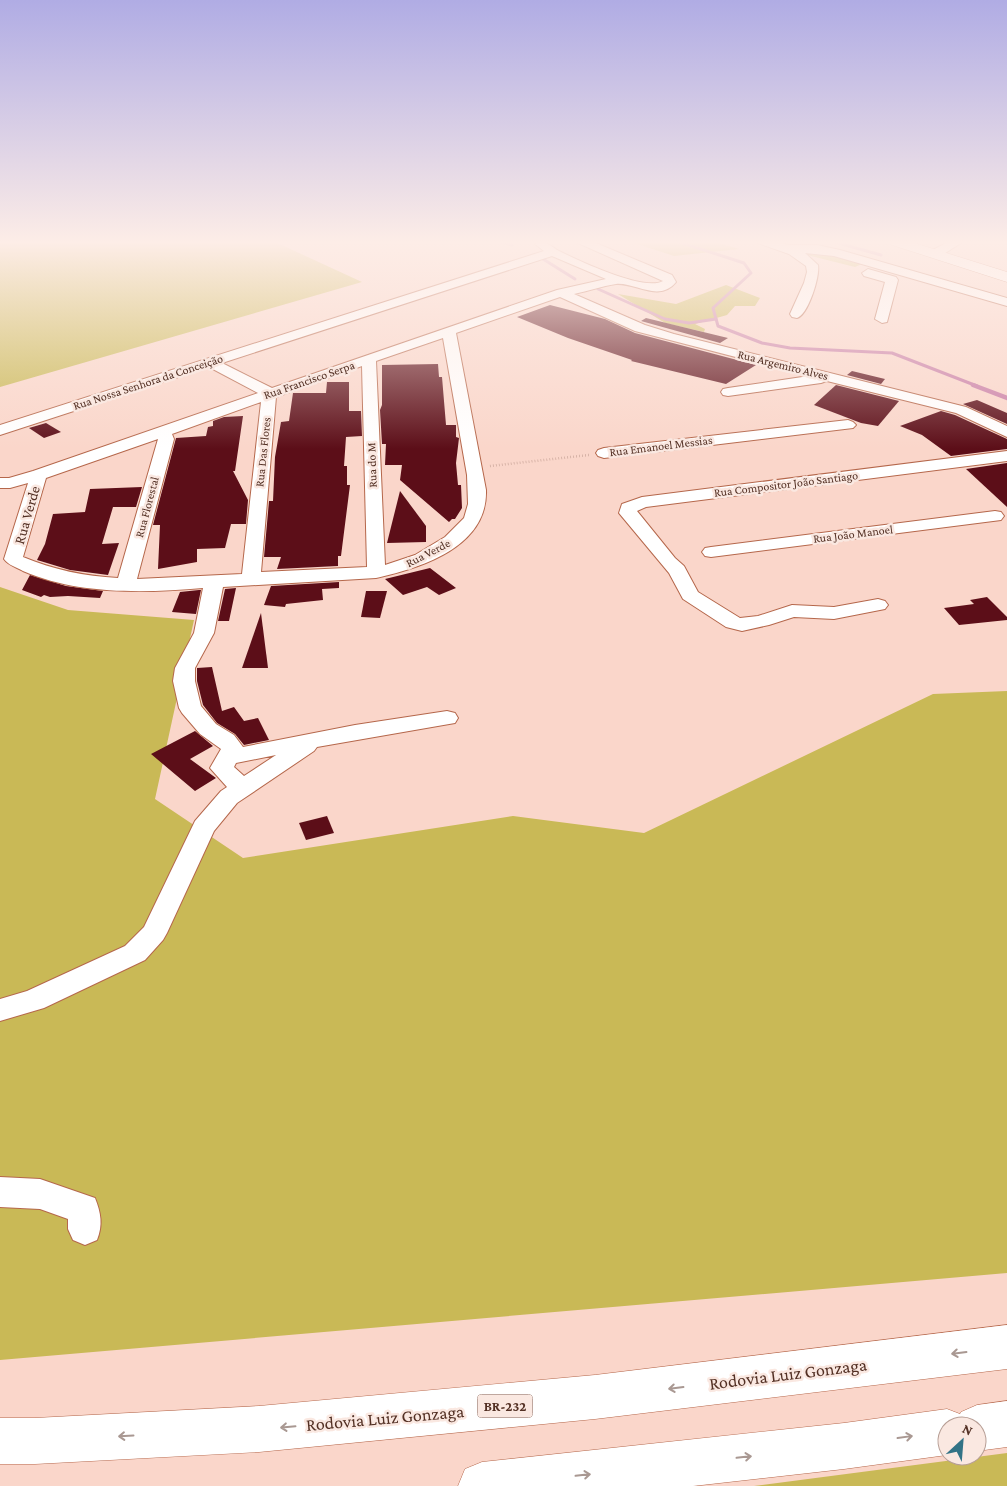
<svg xmlns="http://www.w3.org/2000/svg" width="1007" height="1486" font-family="'Crimson Pro',serif">
<rect width="100%" height="100%" fill="#fad6ca"/>
<g fill="#c9b956">
<path d="M0,241H273L362,282L0,387Z"/>
<path d="M628,241H712L739,249L674,256Z"/>
<path d="M809,250L864,263L855,267L803,254Z"/>
<path d="M726,285L760,298L755,306H735L727,315L695,324L705,329L704,332L665,323L618,294L676,304Z"/>
<path d="M0,587L68,610L194,620L155,799L243,858L513,816L644,833L933,694L1007,691V1273L0,1360Z"/>
<path d="M1007,1453V1486H754Z"/>
</g>
<g fill="none" stroke-linecap="round" stroke-linejoin="round">
<g stroke="#c97ea6" stroke-width="3">
<path d="M498,241L512,245"/>
<path d="M676,241L744,263L751,273L713,308L718,326L762,343L790,348L892,353L977,386"/>
<path d="M831,241L881,255"/>
<path d="M543,259L575,279"/>
<path d="M598,289L665,319L689,323L716,319"/>
</g>
<path stroke="#c97ea6" stroke-width="4.5" d="M973,385L1007,398"/>
</g>
<g fill="#5c0e18">
<path d="M550,305L605,319L635,333L756,365L726,384L631,361L632,360L568,338L517,317Z"/>
<path d="M646,318L695,330L728,338L720,343L641,321Z"/>
<path d="M438,364L439,377H442L446,425H456V437L459,438L456,463L458,485H461L462,508L455,519H452L449,522L400,480L402,465H385L386,444H382L380,410L382,405V365Z"/>
<path d="M852,371L885,379L881,384L847,375Z"/>
<path d="M327,382H349V411H361L362,436L346,437L344,466H347V485H350L341,556H338V566L277,569L281,557H264L269,501H273L275,457L281,422L289,421L293,393H326Z"/>
<path d="M836,385L899,401L878,426L861,423L814,405Z"/>
<path d="M977,400L1007,413V424L963,404Z"/>
<path d="M941,411L955,415L1007,439V449L951,456L922,435L900,426Z"/>
<path d="M243,416L235,471H233L248,500L246,524H231L225,548L197,549V562L158,569L160,525H153L176,438L206,436L208,427L213,426V421L224,417Z"/>
<path d="M46,423L61,432L44,438L29,428Z"/>
<path d="M1007,463V507L966,469Z"/>
<path d="M142,487L136,507H113L102,544L119,543L108,575L70,570L37,560L45,544L53,514L85,512L90,489Z"/>
<path d="M400,491L426,526V542L387,543Z"/>
<path d="M430,568L456,588L439,595L427,587L403,595L385,579Z"/>
<path d="M30,575L66,586L103,591L100,598L68,596L50,597L44,595L41,597L22,590Z"/>
<path d="M339,582V588L322,589L323,600L286,604L285,607L264,605L271,586Z"/>
<path d="M236,588L229,621H218L225,589Z"/>
<path d="M199,590H201L196,614L172,612L180,592Z"/>
<path d="M366,591H387L380,618L361,617Z"/>
<path d="M987,597L1007,617V620L959,625L944,608L974,604L970,600Z"/>
<path d="M261,613L268,668H242Z"/>
<path d="M212,667L222,711L234,707L244,721L258,718L269,740L244,745L235,734L217,723L203,705L197,681V668Z"/>
<path d="M195,731L213,746L190,759L216,778L195,791L151,754Z"/>
<path d="M327,816L334,833L306,840L299,823Z"/>
</g>
<g fill="none" stroke-linecap="round" stroke-linejoin="round">
<defs>
<g id="street">
<path d="M540,241C547,242 551,246 557,250C577,260 644,292 663,281L578,243L576,241H591L672,275L676,282C659,303 635,282 616,284C602,286 588,291 574,294L645,325L674,334L966,407L1007,426V437L956,413L827,381L821,383L728,396L723,395L721,392L723,389L728,388L809,376L635,331L560,297L456,333L486,490C488,547 421,568 376,578L223,587L214,633L195,668V681L201,706L216,724L234,735L243,747L355,725L447,711L455,713L458,718L455,723L317,747L314,751L237,803L214,831L167,933L163,940L145,960L44,1008L0,1021V999L27,991L125,946L144,927L195,821L221,791L227,787L210,768L221,749L200,734L182,713L179,708L173,681L175,668L194,633L203,588C145,593 78,595 23,571C16,567 8,565 4,559L28,483L10,488H0V478H9L33,471L258,393L209,367L0,435V425L544,251L535,244ZM552,256L606,279L557,290L272,388L222,363ZM443,338L467,475L468,504L464,518L445,537L415,555L385,565L376,361ZM362,366L367,567L261,572L276,397ZM261,402L242,574L137,579L174,439L172,434ZM158,439L118,578C84,576 54,570 23,557L46,478ZM276,755L244,776L234,767L236,763Z"/>
<path d="M756,241H773L789,245H817L840,250L1007,298V306L834,256L805,253L818,265C820,277 808,315 797,318L792,317L790,314L804,283L807,272L806,266L789,254L758,243Z"/>
<path d="M950,241H964L939,257H931L929,254L931,251Z"/>
<path d="M868,269L896,277L898,280L887,322L882,323L875,319L885,282L864,276L862,273Z"/>
<path d="M848,420L853,422L856,425L853,428L604,458L598,456L596,453L598,450L604,448Z"/>
<path d="M1007,451V461L646,507L637,511L675,558L684,566L698,592L740,618L758,616L792,605L834,607L878,599L885,601L888,605L885,609L834,619L794,617L769,625L742,631L726,627L683,599L669,573L619,513L622,504L642,497Z"/>
<path d="M995,511L1001,512L1004,516L1001,520L711,557L705,556L702,552L705,548L711,547Z"/>
<path d="M0,1177L40,1179L95,1198C101,1213 103,1225 97,1240L85,1245L73,1240L68,1229V1219L40,1209L0,1207Z"/>
</g>
<path id="secondary" d="M887,241H908L1007,272V282L889,244Z"/>
<g id="highway">
<path d="M1007,1325V1369L595,1419L259,1452L35,1464H0V1418H35L259,1406L595,1375Z"/>
<path d="M1007,1401V1447L977,1451V1426H947V1455L844,1469L693,1486H458L465,1469L482,1462L844,1423L947,1409L960,1414L961,1412L977,1405Z"/>
</g>
</defs>
<use href="#street" stroke="#b5674b" stroke-width="2"/>
<use href="#secondary" stroke="#b5674b" stroke-width="1"/>
<use href="#highway" stroke="#b5674b" stroke-width="1"/>
<path stroke="#b79387" stroke-width="2.5" stroke-dasharray="0.5 2.5" stroke-linecap="butt" d="M490,466L589,455"/>
<use href="#street" fill="#fff" fill-rule="evenodd"/>
<use href="#secondary" fill="#fff" fill-rule="evenodd"/>
<use href="#highway" fill="#fff" fill-rule="evenodd"/>
</g>
<defs><path id="oneway-shaft" d="M-6 0H5M1.5-3L5.5 0L1.5 3" fill="none" stroke-width="1.6" stroke-linecap="round" stroke-linejoin="round" transform="scale(1.25)"/></defs>
<g stroke="#a99892">
<use href="#oneway-shaft" transform="translate(959 1353) rotate(173)"/>
<use href="#oneway-shaft" transform="translate(676 1388) rotate(173)"/>
<use href="#oneway-shaft" transform="translate(288 1427) rotate(175)"/>
<use href="#oneway-shaft" transform="translate(126 1436) rotate(177)"/>
<use href="#oneway-shaft" transform="translate(905 1437) rotate(-8)"/>
<use href="#oneway-shaft" transform="translate(744 1457) rotate(-6)"/>
<use href="#oneway-shaft" transform="translate(583 1475) rotate(-6)"/>
</g>
<linearGradient id="sky" x2="0" y2="1"><stop stop-color="#b0ace4"/><stop offset="0.54" stop-color="#fdede7"/><stop offset="1" stop-color="#fdede7" stop-opacity="0"/></linearGradient>
<rect width="1007" height="449" fill="url(#sky)"/>
<g text-anchor="middle" dominant-baseline="central" stroke-width="5" stroke-linejoin="round" paint-order="stroke">
<g font-size="12" fill="#533024" stroke="#fae8e1">
<text transform="translate(783 365) rotate(14)">Rua Argemiro Alves</text>
<text transform="translate(309 380) rotate(-19)">Rua Francisco Serpa</text>
<text transform="translate(148 382) rotate(-18)">Rua Nossa Senhora da Conceição</text>
<text transform="translate(661 446) rotate(-7)">Rua Emanoel Messias</text>
<text transform="translate(263 452) rotate(-84)">Rua Das Flores</text>
<text transform="translate(372 465) rotate(-92)">Rua do M</text>
<text transform="translate(786 484) rotate(-7)">Rua Compositor João Santiago</text>
<text transform="translate(147 507) rotate(-75)">Rua Florestal</text>
<text transform="translate(853 534) rotate(-7)">Rua João Manoel</text>
<text transform="translate(428 553) rotate(-27)">Rua Verde</text>
</g>
<rect fill="#fae8e1" stroke="#85675d" stroke-width="1" x="477.5" y="1394.5" width="55" height="23" rx="4"/>
<g font-size="14" font-weight="bold" fill="#533024">
<text x="505" y="1406">BR-232</text>
</g>
<g font-size="15" fill="#533024" stroke="#fae8e1">
<text transform="translate(27 515) rotate(-74)">Rua Verde</text>
</g>
<g font-size="18" fill="#533024" stroke="#fae8e1">
<text transform="translate(788 1374) rotate(-7)">Rodovia Luiz Gonzaga</text>
<text transform="translate(385 1418) rotate(-5)">Rodovia Luiz Gonzaga</text>
</g>
</g>
<g transform="translate(962 1441) rotate(26)"><circle r="24" fill="#fae8e1" stroke="#b79e95"/>
<path d="M0-4L9 19L0 12L-9 19Z" fill="#327386"/>
<text y="-8" font-size="14" font-weight="bold" text-anchor="middle" fill="#533024">N</text>
</g>
</svg>
